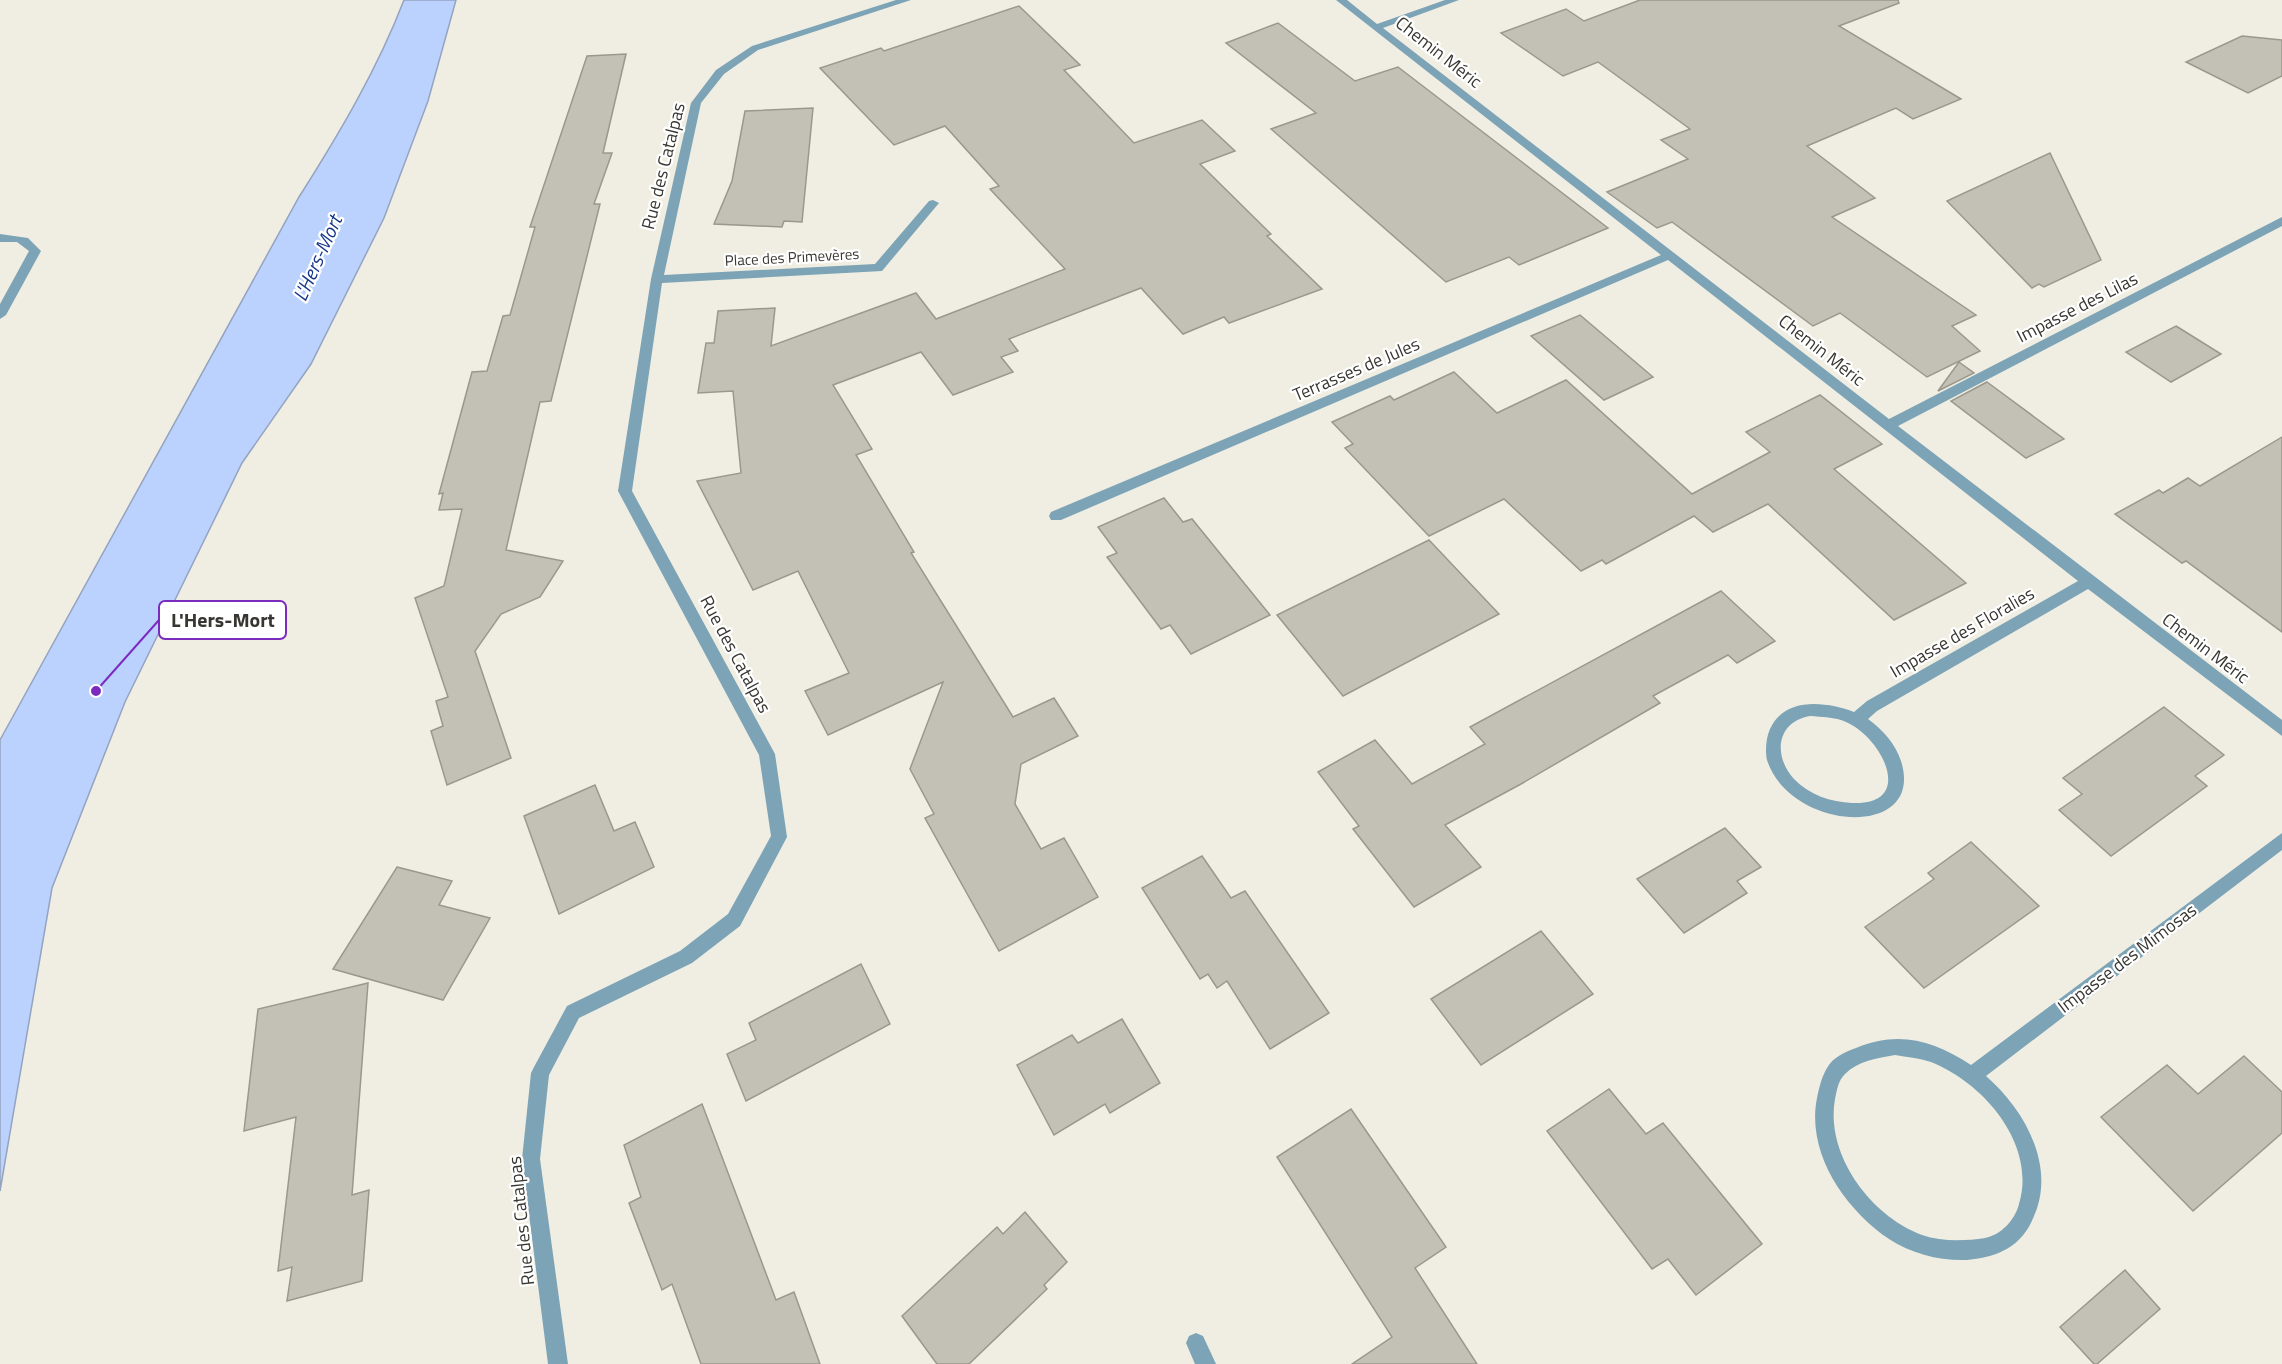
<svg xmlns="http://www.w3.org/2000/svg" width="2282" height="1364" font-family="'Titillium Web',sans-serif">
<rect width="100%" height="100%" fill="#f0eee2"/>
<path fill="#bcd2fe" stroke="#94a3c0" stroke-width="1.5" d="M404,0H456L428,101L384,218L311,364L242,463L125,702L52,888L0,1191V740L299,197C339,134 377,70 404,0Z"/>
<g fill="#c3c1b6" stroke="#9a988d" stroke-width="1.5">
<path d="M1640,0H1898L1899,3L1839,26L1961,99L1913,119L1896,108L1807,146L1875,198L1832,217L1976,315L1952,326L1980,351L1927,377L1840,313L1813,326L1672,222L1657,228L1607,192L1688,159L1661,140L1690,129L1598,62L1563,76L1501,33L1566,9L1584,21Z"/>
<path d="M1019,6L1080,65L1064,70L1134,143L1202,120L1235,151L1200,164L1271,234L1267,236L1322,289L1229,323L1224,317L1183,334L1141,288L1009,339L1018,351L1001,357L1013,372L953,395L921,352L833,385L872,449L856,455L914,552L911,553L1013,717L1054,698L1078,736L1021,764L1015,804L1041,849L1064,838L1098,897L999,951L925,818L934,814L910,769L943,682L828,735L805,691L849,673L798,571L753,590L697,481L741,473L733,391L698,393L706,343H714L718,311L775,308L771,346L916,293L936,319L1065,269L990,189L999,186L945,126L894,145L820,68L881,48L884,51Z"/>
<path d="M1278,23L1355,81L1398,67L1608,228L1519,265L1509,257L1446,282L1271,129L1316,113L1226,43Z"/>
<path d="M2242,36L2282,40V76L2248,93L2186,62Z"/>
<path d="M626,54L603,153H612L594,204H600L551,401L540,402L506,550L563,561L540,597L501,614L475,651L511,758L447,785L431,731L443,726L436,701L448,697L415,598L444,586L462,509L439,510L443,493L439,494L472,372L487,371L503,316L510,315L535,227H530L587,56Z"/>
<path d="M813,108L802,222L784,221L782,227L714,224L732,181L745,111Z"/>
<path d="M2050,153L2101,260L2044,287L2039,284L2032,288L1947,201Z"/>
<path d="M1580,315L1653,377L1604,400L1531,336Z"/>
<path d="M2176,326L2221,354L2171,382L2126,352Z"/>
<path d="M1959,362L1974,373L1938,391Z"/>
<path d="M1454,372L1497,413L1566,380L1692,494L1770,452L1746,432L1820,395L1882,444L1834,469L1966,583L1894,620L1768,504L1713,532L1694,516L1606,564L1602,560L1581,571L1504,499L1429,536L1345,448L1353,444L1332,422L1390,396L1394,400Z"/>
<path d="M1987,382L2064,439L2026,458L1951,401Z"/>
<path d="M2282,437V632L2186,561L2182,563L2115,514L2159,490L2163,493L2188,478L2200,486Z"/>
<path d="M1164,498L1183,522L1192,519L1270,615L1191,654L1170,625L1161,629L1107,557L1117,553L1098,527Z"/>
<path d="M1429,540L1499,614L1343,696L1277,615Z"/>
<path d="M1721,591L1775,641L1737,663L1728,655L1653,696L1660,703L1521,784L1445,825L1481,867L1414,907L1353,829L1359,826L1318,772L1375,740L1412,784L1485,744L1470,727Z"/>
<path d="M2164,707L2224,755L2195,776L2207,786L2111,856L2059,810L2082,794L2063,778Z"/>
<path d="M595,785L614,831L635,822L654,867L559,914L524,816Z"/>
<path d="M1725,828L1761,867L1737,881L1747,893L1684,933L1637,879Z"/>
<path d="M1971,842L2039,906L1924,988L1865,927L1934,879L1928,873Z"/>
<path d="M1202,856L1231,898L1245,891L1329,1013L1270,1049L1227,981L1217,988L1208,974L1200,979L1142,888Z"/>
<path d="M397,867L452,881L439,905L490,918L443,1000L333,969Z"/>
<path d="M1541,931L1593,994L1481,1065L1431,999Z"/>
<path d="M861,964L890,1024L746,1101L727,1054L756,1040L749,1023Z"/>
<path d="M368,983L352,1195L369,1190L362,1281L287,1301L292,1267L278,1271L296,1117L244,1131L258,1009Z"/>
<path d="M1122,1019L1160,1083L1110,1113L1105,1104L1054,1135L1017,1065L1072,1035L1078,1043Z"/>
<path d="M2244,1056L2282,1092V1133L2193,1211L2101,1117L2167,1065L2198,1094Z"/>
<path d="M1609,1089L1646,1134L1663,1123L1762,1244L1696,1295L1668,1259L1652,1269L1547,1131Z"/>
<path d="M702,1104L776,1300L794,1292L820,1364H701L672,1284L662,1290L629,1203L641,1197L624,1145Z"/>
<path d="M1351,1109L1446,1247L1415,1268L1477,1364H1352L1392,1337L1277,1157Z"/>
<path d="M1025,1212L1067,1262L1044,1285L1047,1289L969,1364H937L902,1316L997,1227L1003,1234Z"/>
<path d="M2125,1270L2160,1309L2097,1364H2094L2060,1327Z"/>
</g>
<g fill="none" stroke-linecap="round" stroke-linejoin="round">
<g fill="#7da3b6" fill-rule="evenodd">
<path d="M896,0H911L758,50L724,74L701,103L664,275L875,264L929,201L933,200L939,203L882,271L662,283L632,491L775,754L787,837L740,926L692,963L579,1018L549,1075L540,1159L568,1364H548L522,1159L531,1073L534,1067L567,1006L680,951L728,914L771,836L759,755L618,491L651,279L691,103L716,70L752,46Z"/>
<path d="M1336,0H1347L1377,24L1445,0H1459L1383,28L1889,419L2282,217V226L1898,426L2282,720V736L2088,589L1877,711L1868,719C1883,730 1895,743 1901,761C1926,840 1790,832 1767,760C1765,751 1766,738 1770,729C1785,696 1827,702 1854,712L1867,701L2078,581L1668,260L1061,520H1051L1049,516L1051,512L1661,255ZM1810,716C1822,717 1835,717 1846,722C1883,738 1916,806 1852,803C1831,802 1809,795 1794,779C1773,756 1776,722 1810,716Z"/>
<path d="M0,234L28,238L41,251L6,315L0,319V304L29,251L17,242H0Z"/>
<path d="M2282,833V850L1986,1076C2025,1110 2056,1166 2034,1216C2022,1247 1998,1257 1967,1260C1940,1261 1912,1254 1889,1239C1845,1209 1806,1153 1817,1098C1819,1088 1822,1076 1827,1068C1833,1057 1845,1052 1856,1048C1899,1030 1934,1041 1971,1065ZM1895,1055C1907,1057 1919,1058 1931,1062C1984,1083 2037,1145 2019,1204C2015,1220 2001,1235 1985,1238C1965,1241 1942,1242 1922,1235C1871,1216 1825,1155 1835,1099C1837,1090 1838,1081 1845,1074C1858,1061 1877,1058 1895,1055Z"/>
<path d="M1196,1333L1203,1336L1216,1364H1195L1186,1343L1189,1336Z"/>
</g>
</g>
<g text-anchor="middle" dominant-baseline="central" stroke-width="4.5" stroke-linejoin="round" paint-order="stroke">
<g font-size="15" fill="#373631" stroke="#fff">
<text transform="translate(792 257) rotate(-3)">Place des Primevères</text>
</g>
<g font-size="18" fill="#373631" stroke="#fff">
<text transform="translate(1439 52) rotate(38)">Chemin Méric</text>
<text transform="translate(663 166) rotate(-76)">Rue des Catalpas</text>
<text transform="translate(2077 307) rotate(-27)">Impasse des Lilas</text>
<text transform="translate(1822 350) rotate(38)">Chemin Méric</text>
<text transform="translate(1356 369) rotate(-23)">Terrasses de Jules</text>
<text transform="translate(1962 632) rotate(-30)">Impasse des Floralies</text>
<text transform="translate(2206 648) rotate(37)">Chemin Méric</text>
<text transform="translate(736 654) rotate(62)">Rue des Catalpas</text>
<text transform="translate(2127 958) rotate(-37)">Impasse des Mimosas</text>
<text transform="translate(521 1221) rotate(-96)">Rue des Catalpas</text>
</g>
<g font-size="20" font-style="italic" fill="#173888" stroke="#fff">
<text transform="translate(317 258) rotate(-66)">L'Hers-Mort</text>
</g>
</g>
<path fill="none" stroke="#7b2cbf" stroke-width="2" d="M96 691L159 620"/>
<circle fill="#7b2cbf" stroke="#fff" stroke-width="2" cx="96" cy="691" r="6"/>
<rect fill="#fff" stroke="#7b2cbf" stroke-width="2" x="159" y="601" width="127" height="38" rx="6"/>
<g font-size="20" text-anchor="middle" font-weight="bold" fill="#373631">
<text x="223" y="627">L'Hers-Mort</text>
</g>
</svg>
